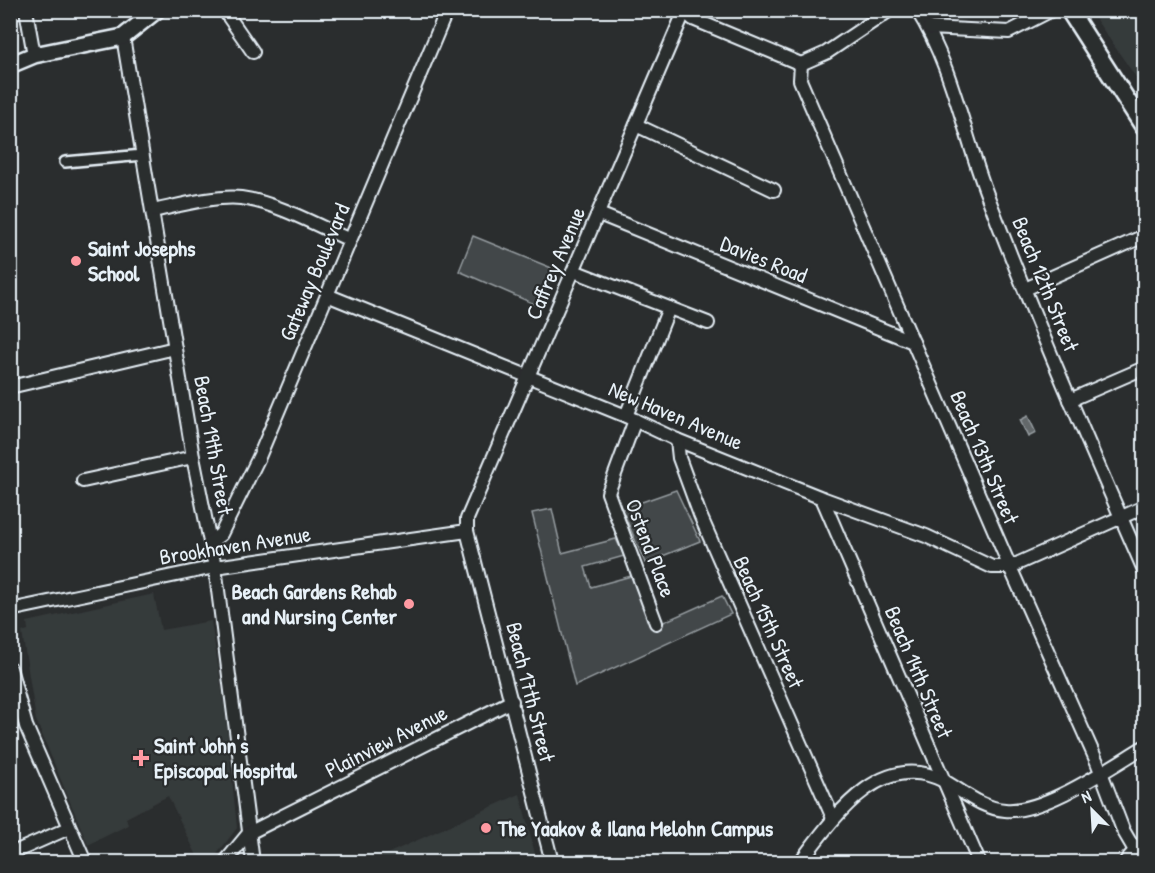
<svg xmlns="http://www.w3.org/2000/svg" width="1155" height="873" font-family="'Patrick Hand',sans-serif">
<rect width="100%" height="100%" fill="#2a2d2e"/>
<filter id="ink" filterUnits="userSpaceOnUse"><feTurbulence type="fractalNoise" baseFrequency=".0167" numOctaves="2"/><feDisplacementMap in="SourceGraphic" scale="12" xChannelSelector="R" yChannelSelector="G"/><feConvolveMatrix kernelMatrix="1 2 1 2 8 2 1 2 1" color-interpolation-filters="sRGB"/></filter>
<g filter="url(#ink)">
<g fill="#363a3b">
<path d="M1090,11H1144V85L1142,86Z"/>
<path d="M154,594L161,630L211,621L225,709L237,828L211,862H200L168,796L126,818L128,825L88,845L36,720L22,632L28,630L27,622Z"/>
<path d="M520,794L537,862H369Z"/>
</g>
<g fill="#424648" stroke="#959ca0" stroke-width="1.5">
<path d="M473,236L554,269L539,306L459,271Z"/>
<path d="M676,490L700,541L645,563L622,509Z"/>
<path d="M552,509L562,553L616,539L624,556L585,567L591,587L635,575L655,626L722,596L731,614L575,686L532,513Z"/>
</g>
<path fill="#63686b" stroke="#989fa3" stroke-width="1.5" d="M1028,416L1036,433L1028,437L1020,420Z"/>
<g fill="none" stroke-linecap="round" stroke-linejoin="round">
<defs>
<path id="pedestrian" d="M65,162L143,155"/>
<g id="minor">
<path d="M26,10L34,55"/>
<path d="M224,10L253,52"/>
<path d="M917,10C953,67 964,136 988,197C1036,323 1090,447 1144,570"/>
<path d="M684,11L693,19L801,64"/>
<path d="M929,28L1009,32L1052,10"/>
<path d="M123,37L193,457L215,567L253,862"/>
<path d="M801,64L800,80L1010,567L1097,762L1123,830L1140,859"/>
<path d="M801,64L826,53L890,10"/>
<path d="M636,125L774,190"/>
<path d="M153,211C177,206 217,195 241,198C275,202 318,226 350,240"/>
<path d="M599,214L913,342"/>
<path d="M574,271L708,323"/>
<path d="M1025,289L1144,236"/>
<path d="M327,295L626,416L677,440L822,498L926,536L992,567H1010L1144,507"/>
<path d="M10,387L175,348"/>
<path d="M1070,400L1144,368"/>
<path d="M626,416L669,308"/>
<path d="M635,420L608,493L656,623"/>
<path d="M677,440L679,458L700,515L833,818"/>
<path d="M83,481L193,457"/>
<path d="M822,498L979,862"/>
<path d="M210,543L221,534L259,457L447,10"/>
<path d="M10,610L215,567L467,531"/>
<path d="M10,668L26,726L85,862"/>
<path d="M10,854L69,828"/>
<path d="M225,862L249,833L512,701"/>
<path d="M552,862L467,531V519L685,10"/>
<path d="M800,862C832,820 880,748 944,781C964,792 981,808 1005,810C1043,814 1112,766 1144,747"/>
</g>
<g id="tertiary">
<path d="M683,10L684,11"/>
<path d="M10,65L34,55L123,37L157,10"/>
</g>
<path id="secondary" d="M1069,10L1144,127"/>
<path id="primary" d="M1130,862L1144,847"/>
</defs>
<use href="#pedestrian" stroke="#e8f1f8" stroke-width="14"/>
<use href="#minor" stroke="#e8f1f8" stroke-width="16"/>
<use href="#tertiary" stroke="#e8f1f8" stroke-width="20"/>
<use href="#secondary" stroke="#e8f1f8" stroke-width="21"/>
<use href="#primary" stroke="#e8f1f8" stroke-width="24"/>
<use href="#pedestrian" stroke="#2a2d2e" stroke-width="9"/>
<use href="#minor" stroke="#2a2d2e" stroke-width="12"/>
<use href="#tertiary" stroke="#2a2d2e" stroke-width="15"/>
<use href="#secondary" stroke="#2a2d2e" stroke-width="16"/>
<use href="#primary" stroke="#2a2d2e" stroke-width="20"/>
</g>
</g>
<g fill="#ff9aa2" stroke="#2a2d2e" stroke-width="2">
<circle cx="76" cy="261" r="6"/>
<circle cx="409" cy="604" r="6"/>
<path d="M138 749h6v6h6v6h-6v6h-6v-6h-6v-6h6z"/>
<circle cx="486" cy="828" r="6"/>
</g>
<g text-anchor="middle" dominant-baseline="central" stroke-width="4.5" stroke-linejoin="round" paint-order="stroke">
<g font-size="22" font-weight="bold" fill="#e8f1f8" stroke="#2a2d2e" text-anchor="start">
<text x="88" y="248">Saint Josephs<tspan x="88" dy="25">School</tspan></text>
<text x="397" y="591" text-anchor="end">Beach Gardens Rehab<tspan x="397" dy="25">and Nursing Center</tspan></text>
<text x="154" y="745">Saint John's<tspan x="154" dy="25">Episcopal Hospital</tspan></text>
<text x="498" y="828">The Yaakov &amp; Ilana Melohn Campus</text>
</g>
<g font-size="22" fill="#e8f1f8" stroke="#2a2d2e">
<text transform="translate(764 259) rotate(22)">Davies Road</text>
<text transform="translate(555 263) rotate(-67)">Caffrey Avenue</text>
<text transform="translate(314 272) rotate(-67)">Gateway Boulevard</text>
<text transform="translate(1046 284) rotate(68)">Beach 12th Street</text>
<text transform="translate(676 415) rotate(23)">New Haven Avenue</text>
<text transform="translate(214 445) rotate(80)">Beach 19th Street</text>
<text transform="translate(985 457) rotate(67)">Beach 13th Street</text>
<text transform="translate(235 545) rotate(-9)">Brookhaven Avenue</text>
<text transform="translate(651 548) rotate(69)">Ostend Place</text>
<text transform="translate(769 622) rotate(66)">Beach 15th Street</text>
<text transform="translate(919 672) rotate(67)">Beach 14th Street</text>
<text transform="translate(531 692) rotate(76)">Beach 17th Street</text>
<text transform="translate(386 741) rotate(-27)">Plainview Avenue</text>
</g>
</g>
<rect width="1155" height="873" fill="none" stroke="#2a2d2e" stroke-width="36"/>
<rect x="18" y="18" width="1119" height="837" fill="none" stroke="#e8f1f8" stroke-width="2" filter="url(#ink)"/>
<g transform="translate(1092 810) rotate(336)" stroke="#2a2d2e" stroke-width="4.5" paint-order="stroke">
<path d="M0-4.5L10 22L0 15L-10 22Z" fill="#e8f1f8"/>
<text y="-9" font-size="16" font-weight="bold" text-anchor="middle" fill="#e8f1f8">N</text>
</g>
</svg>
